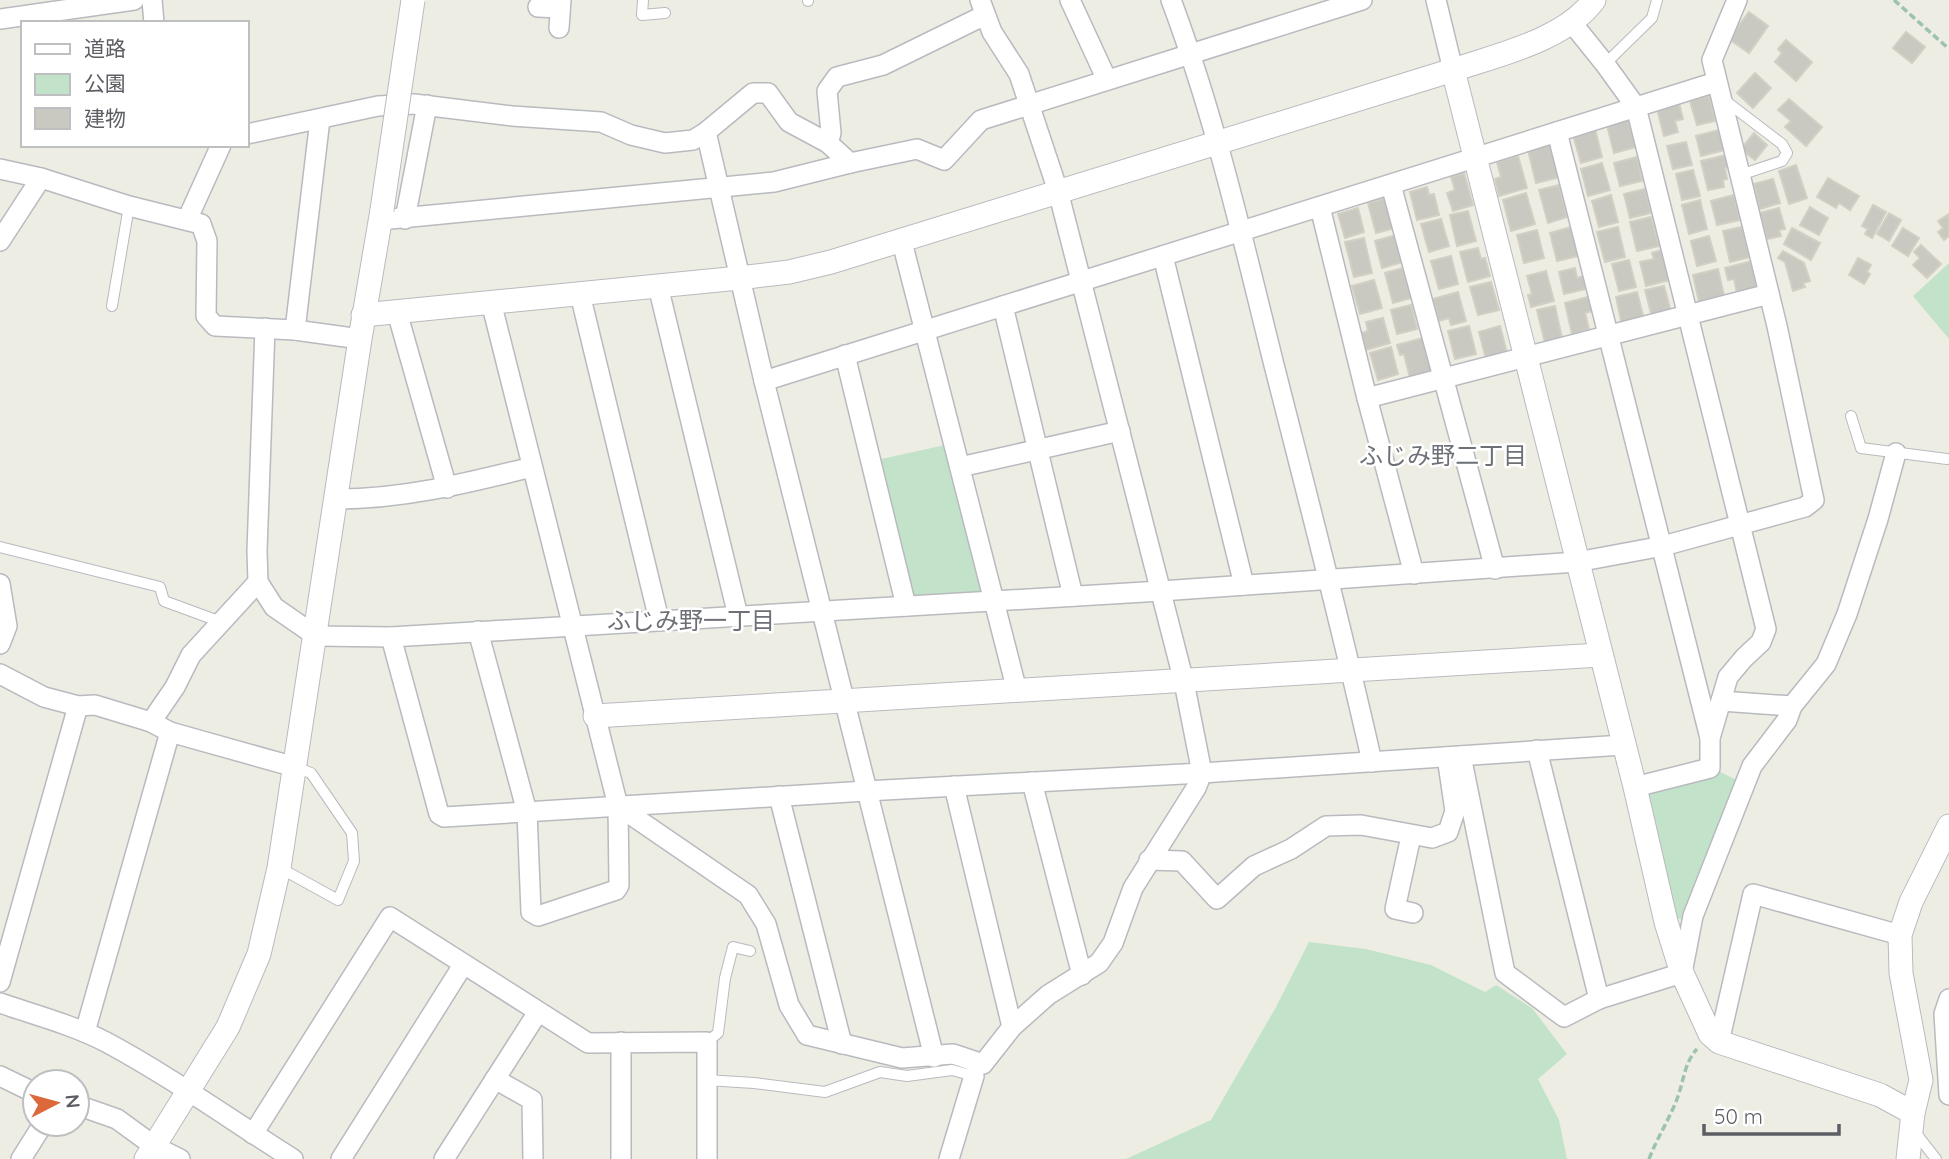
<svg xmlns="http://www.w3.org/2000/svg" width="1949" height="1159" font-family="Quicksand,'Noto Sans JP',sans-serif">
<rect width="100%" height="100%" fill="#eeede4"/>
<g fill="#c2e3c9">
<path d="M1949,263V339L1913,296Z"/>
<path d="M945,445L981,593L918,599L912,595L877,460Z"/>
<path d="M1714,769L1739,781L1688,922L1674,917L1647,802L1650,788Z"/>
<path d="M1309,942L1366,949L1431,965L1485,992L1496,985L1532,1008L1567,1054L1538,1079L1559,1120L1567,1159H1126L1211,1120L1276,1007Z"/>
</g>
<g fill="#c9c8c1" stroke="#d2d0c3" stroke-width="2">
<path d="M1749,12L1768,26L1749,53L1729,39Z"/>
<path d="M1906,32L1925,47L1912,63L1893,48Z"/>
<path d="M1786,40L1812,62L1796,81L1775,62L1782,53L1778,49Z"/>
<path d="M1755,73L1771,88L1753,108L1737,93Z"/>
<path d="M1709,96L1715,121L1697,125L1690,101Z"/>
<path d="M1789,99L1822,127L1806,146L1785,127L1791,121L1778,110Z"/>
<path d="M1679,103L1683,119L1675,121L1678,132L1664,136L1657,109Z"/>
<path d="M1628,120L1636,147L1614,153L1607,125Z"/>
<path d="M1595,129L1602,157L1581,163L1573,135Z"/>
<path d="M1719,130L1725,150L1701,156L1696,136Z"/>
<path d="M1754,133L1767,145L1755,160L1741,149Z"/>
<path d="M1686,142L1692,165L1673,169L1667,146Z"/>
<path d="M1552,144L1560,177L1536,183L1528,150Z"/>
<path d="M1726,155L1729,167L1725,168L1727,179L1723,180L1724,187L1708,190L1701,161Z"/>
<path d="M1518,156L1527,188L1499,196L1495,179L1501,177L1497,162Z"/>
<path d="M1637,157L1642,181L1620,186L1614,163Z"/>
<path d="M1602,163L1610,190L1588,196L1581,169Z"/>
<path d="M1796,165L1807,198L1789,204L1779,171Z"/>
<path d="M1693,170L1700,196L1682,200L1676,174Z"/>
<path d="M1464,173L1473,205L1453,211L1447,193L1455,190L1451,177Z"/>
<path d="M1828,178L1859,196L1850,210L1839,203L1836,208L1817,197Z"/>
<path d="M1773,179L1780,203L1760,209L1754,184Z"/>
<path d="M1559,185L1567,217L1548,223L1539,190Z"/>
<path d="M1427,187L1429,195L1434,194L1439,215L1417,220L1410,192Z"/>
<path d="M1645,189L1651,213L1630,218L1624,194Z"/>
<path d="M1526,193L1535,224L1511,231L1503,200Z"/>
<path d="M1611,195L1618,222L1599,227L1592,201Z"/>
<path d="M1734,195L1740,220L1717,225L1711,201Z"/>
<path d="M1387,198L1395,228L1376,233L1368,203Z"/>
<path d="M1700,200L1707,229L1689,234L1682,205Z"/>
<path d="M1873,205L1886,212L1872,238L1865,234L1868,229L1862,226Z"/>
<path d="M1810,207L1828,218L1819,235L1800,225Z"/>
<path d="M1358,208L1364,232L1345,238L1338,214Z"/>
<path d="M1779,208L1785,229L1779,230L1781,236L1767,239L1760,213Z"/>
<path d="M1468,211L1476,241L1457,246L1450,215Z"/>
<path d="M1889,213L1901,220L1889,241L1877,234Z"/>
<path d="M1949,214V236L1944,240L1938,232L1943,228L1938,221Z"/>
<path d="M1651,217L1659,246L1637,251L1630,222Z"/>
<path d="M1441,219L1449,246L1429,252L1421,224Z"/>
<path d="M1571,227L1578,256L1557,261L1550,233Z"/>
<path d="M1618,227L1625,257L1605,262L1597,232Z"/>
<path d="M1742,227L1750,257L1730,262L1723,231Z"/>
<path d="M1792,228L1820,243L1811,260L1784,244Z"/>
<path d="M1903,228L1919,238L1908,256L1892,246Z"/>
<path d="M1537,230L1544,258L1524,263L1517,235Z"/>
<path d="M1396,235L1403,262L1382,268L1375,241Z"/>
<path d="M1709,236L1716,261L1697,266L1691,241Z"/>
<path d="M1364,238L1372,273L1354,277L1345,242Z"/>
<path d="M1921,245L1941,264L1927,278L1913,265L1920,258L1914,252Z"/>
<path d="M1478,248L1481,259L1485,258L1490,276L1468,282L1460,252Z"/>
<path d="M1662,250L1670,280L1646,286L1640,262L1654,259L1652,253Z"/>
<path d="M1783,251L1804,263L1810,281L1803,283L1805,287L1793,291L1785,262L1778,258Z"/>
<path d="M1451,256L1458,284L1439,289L1431,261Z"/>
<path d="M1858,258L1871,265L1867,272L1870,274L1864,284L1849,275Z"/>
<path d="M1629,260L1636,287L1619,291L1612,264Z"/>
<path d="M1752,261L1758,287L1737,293L1734,279L1728,280L1725,268Z"/>
<path d="M1403,268L1411,298L1393,303L1385,273Z"/>
<path d="M1575,268L1577,278L1583,276L1586,289L1564,294L1559,272Z"/>
<path d="M1718,269L1725,300L1714,302L1713,298L1699,302L1693,275Z"/>
<path d="M1546,271L1554,301L1531,307L1528,295L1532,294L1527,276Z"/>
<path d="M1374,280L1382,308L1360,314L1352,286Z"/>
<path d="M1491,282L1499,310L1478,315L1470,287Z"/>
<path d="M1664,286L1671,312L1652,317L1645,290Z"/>
<path d="M1458,292L1466,321L1451,325L1449,318L1439,321L1433,299Z"/>
<path d="M1637,292L1644,319L1622,325L1616,297Z"/>
<path d="M1588,297L1592,311L1585,313L1589,329L1572,334L1565,303Z"/>
<path d="M1411,305L1417,329L1397,334L1391,310Z"/>
<path d="M1555,306L1562,338L1545,343L1537,310Z"/>
<path d="M1383,318L1390,343L1366,350L1362,333L1368,331L1366,322Z"/>
<path d="M1469,326L1476,354L1455,359L1448,331Z"/>
<path d="M1500,326L1507,353L1486,359L1479,332Z"/>
<path d="M1423,338L1432,372L1410,378L1404,354L1400,355L1397,345Z"/>
<path d="M1391,347L1398,374L1378,380L1370,353Z"/>
</g>
<g fill="none" stroke-linecap="round" stroke-linejoin="round">
<defs>
<g id="service">
<path d="M643,0L642,15L665,13"/>
<path d="M808,0V1"/>
<path d="M1605,64L1652,18L1657,0"/>
<path d="M1723,99L1782,144L1787,153L1782,161L1740,175"/>
<path d="M112,306L129,206"/>
<path d="M1851,416L1861,448L1947,459"/>
<path d="M0,547L160,587L164,601L221,622"/>
<path d="M280,868L338,900L354,861L352,833L311,773L295,767"/>
<path d="M707,1042L718,1033L725,978L733,947L750,951"/>
<path d="M706,1080L754,1083L825,1092L880,1072L907,1076L952,1070L974,1076L975,1074"/>
<path d="M1915,1132L1936,1159"/>
</g>
<g id="minor">
<path d="M152,0L154,23"/>
<path d="M1070,0L1107,80"/>
<path d="M1171,0C1215,117 1243,240 1273,361C1307,495 1342,628 1372,762"/>
<path d="M1436,0L1453,70"/>
<path d="M538,7L560,8"/>
<path d="M0,19L134,0"/>
<path d="M1572,23L1605,64L1636,107L1766,629L1761,642L1744,658L1728,677L1710,738V768L1635,787"/>
<path d="M559,28L561,0"/>
<path d="M706,132L764,381L934,1057"/>
<path d="M1557,132L1710,738"/>
<path d="M247,134L378,106L414,104L512,116L601,122L631,135L665,143L693,140L706,132L753,93H768L789,122L828,143L850,163"/>
<path d="M828,143L831,133L827,91L837,77L883,65L985,15"/>
<path d="M0,169L41,178L129,206L201,224L207,241L206,316L215,326L295,330L360,339"/>
<path d="M1391,185L1495,569"/>
<path d="M1320,207L1367,398L1414,574"/>
<path d="M405,219L427,105"/>
<path d="M187,220L221,145"/>
<path d="M380,220L774,182L850,163L917,149L944,160L981,120L1362,0"/>
<path d="M0,241L41,178"/>
<path d="M902,242L1017,691"/>
<path d="M1163,256L1244,585"/>
<path d="M658,286L738,616"/>
<path d="M580,294L659,620"/>
<path d="M1003,306L1073,596"/>
<path d="M397,312L447,488"/>
<path d="M265,328L257,551L258,582L274,607L316,636L391,637L1161,591L1577,562L1663,546L1805,507L1814,500L1777,326L1712,60L1737,0"/>
<path d="M295,330L320,119"/>
<path d="M845,355L906,606"/>
<path d="M764,381L1716,82"/>
<path d="M1367,398L1769,294"/>
<path d="M960,467L1120,431"/>
<path d="M337,499C404,499 467,483 532,467"/>
<path d="M0,584L7,626L0,644"/>
<path d="M478,631L527,812L531,912L538,916L616,890L619,885L618,806L491,302"/>
<path d="M391,637L439,814L444,817L866,791L1202,773L1623,745"/>
<path d="M0,674L44,697L78,706L95,705L151,722L170,732L295,767"/>
<path d="M1721,701L1792,706"/>
<path d="M151,722L175,687L191,655L258,582"/>
<path d="M1537,750L1599,999"/>
<path d="M1461,756L1505,973L1564,1017L1599,999L1682,973L1693,916L1752,766L1787,720L1792,706L1826,664L1847,614L1878,519L1896,453"/>
<path d="M1032,782L1082,975"/>
<path d="M954,786L1012,1027"/>
<path d="M779,796L842,1044"/>
<path d="M618,806L748,895L766,924L789,1005L807,1035L902,1058L953,1054L983,1064L1012,1027L1048,995L1099,963L1113,943L1133,888L1196,788L1202,773L1184,682L1058,191L1019,74L992,32L980,0"/>
<path d="M1411,836L1395,909L1413,913"/>
<path d="M1149,860L1182,861L1217,899L1254,866L1291,849L1326,826L1361,825L1432,838L1448,832L1455,811L1447,757"/>
<path d="M0,982L78,706"/>
<path d="M1949,999L1944,1014L1949,1095"/>
<path d="M0,1003C35,1015 73,1025 106,1042C171,1077 231,1120 293,1159"/>
<path d="M85,1032L170,732"/>
<path d="M1719,1042L1753,894L1900,935"/>
<path d="M0,1076L35,1093"/>
<path d="M495,1079L532,1100L533,1159"/>
<path d="M77,1105L117,1119L154,1146L180,1159"/>
<path d="M253,1134L390,917L588,1043L707,1042V1159"/>
<path d="M21,1159L43,1124"/>
<path d="M341,1159L463,965"/>
<path d="M444,1159L538,1012"/>
<path d="M621,1159V1042"/>
<path d="M949,1159L974,1076"/>
</g>
<g id="tertiary">
<path d="M1453,70L1635,787L1666,922L1682,973L1710,1034L1719,1042L1880,1095L1913,1113"/>
<path d="M363,315L739,278L789,272L831,262L1453,70C1498,55 1565,40 1594,0"/>
<path d="M595,716L1600,655"/>
<path d="M146,1159L228,1027L259,954L279,868L360,339L382,210"/>
<path d="M1908,1159L1913,1113L1921,1080L1901,973L1900,935L1911,902L1949,826"/>
</g>
</defs>
<use href="#service" stroke="#b9babf" stroke-width="12"/>
<use href="#minor" stroke="#b9babf" stroke-width="22"/>
<use href="#tertiary" stroke="#b9babf" stroke-width="25"/>
<g stroke="#9cc3b0" stroke-width="3.5" stroke-dasharray="7 3.5" stroke-linecap="butt">
<path d="M1894,0L1949,49"/>
<path d="M1649,1159C1657,1138 1669,1120 1677,1099C1684,1081 1684,1063 1697,1049"/>
</g>
<use href="#service" stroke="#fff" stroke-width="10"/>
<use href="#minor" stroke="#fff" stroke-width="19"/>
<use href="#tertiary" stroke="#fff" stroke-width="23"/>
<defs>
<path id="tertiary-bridge" d="M382,210L413,0"/>
</defs>
<use href="#tertiary-bridge" stroke="#b9babf" stroke-width="25" stroke-linecap="butt"/>
<use href="#tertiary-bridge" stroke="#fff" stroke-width="23"/>
</g>
<g text-anchor="middle" dominant-baseline="central" stroke-width="5" stroke-linejoin="round" paint-order="stroke">
<g font-size="24" fill="#6d7076" stroke="#fff">
<text x="1443" y="455">ふじみ野二丁目</text>
<text x="691" y="620">ふじみ野一丁目</text>
</g>
</g>
<rect x="21" y="21" width="228" height="126" fill="#ffffff" stroke="#bebfc1" stroke-width="2"/>
<rect x="35" y="44" width="35" height="10" fill="#ffffff" stroke="#bebfc1" stroke-width="2"/>
<text x="84" y="56" font-size="21" fill="#5c5e64">道路</text>
<rect x="35" y="74" width="35" height="21" fill="#c2e3c9" stroke="#bebfc1" stroke-width="2"/>
<text x="84" y="91" font-size="21" fill="#5c5e64">公園</text>
<rect x="35" y="108" width="35" height="21" fill="#c9c8c1" stroke="#bebfc1" stroke-width="2"/>
<text x="84" y="126" font-size="21" fill="#5c5e64">建物</text>
<g transform="translate(56 1103) rotate(84)"><circle r="33" fill="#ffffff" stroke="#bebfc1" stroke-width="2"/>
<path d="M0-5L12 26L0 18L-12 26Z" fill="#dd683b"/>
<text y="-10" font-size="19" font-weight="bold" text-anchor="middle" fill="#5c5e64">N</text>
</g>
<path d="M1704 1124v10h135v-10" fill="none" stroke="#5c5e64" stroke-width="3.5"/>
<text x="1714" y="1124" font-size="21" fill="#5c5e64" stroke="#ffffff" stroke-width="5" paint-order="stroke">50 m</text>
</svg>
